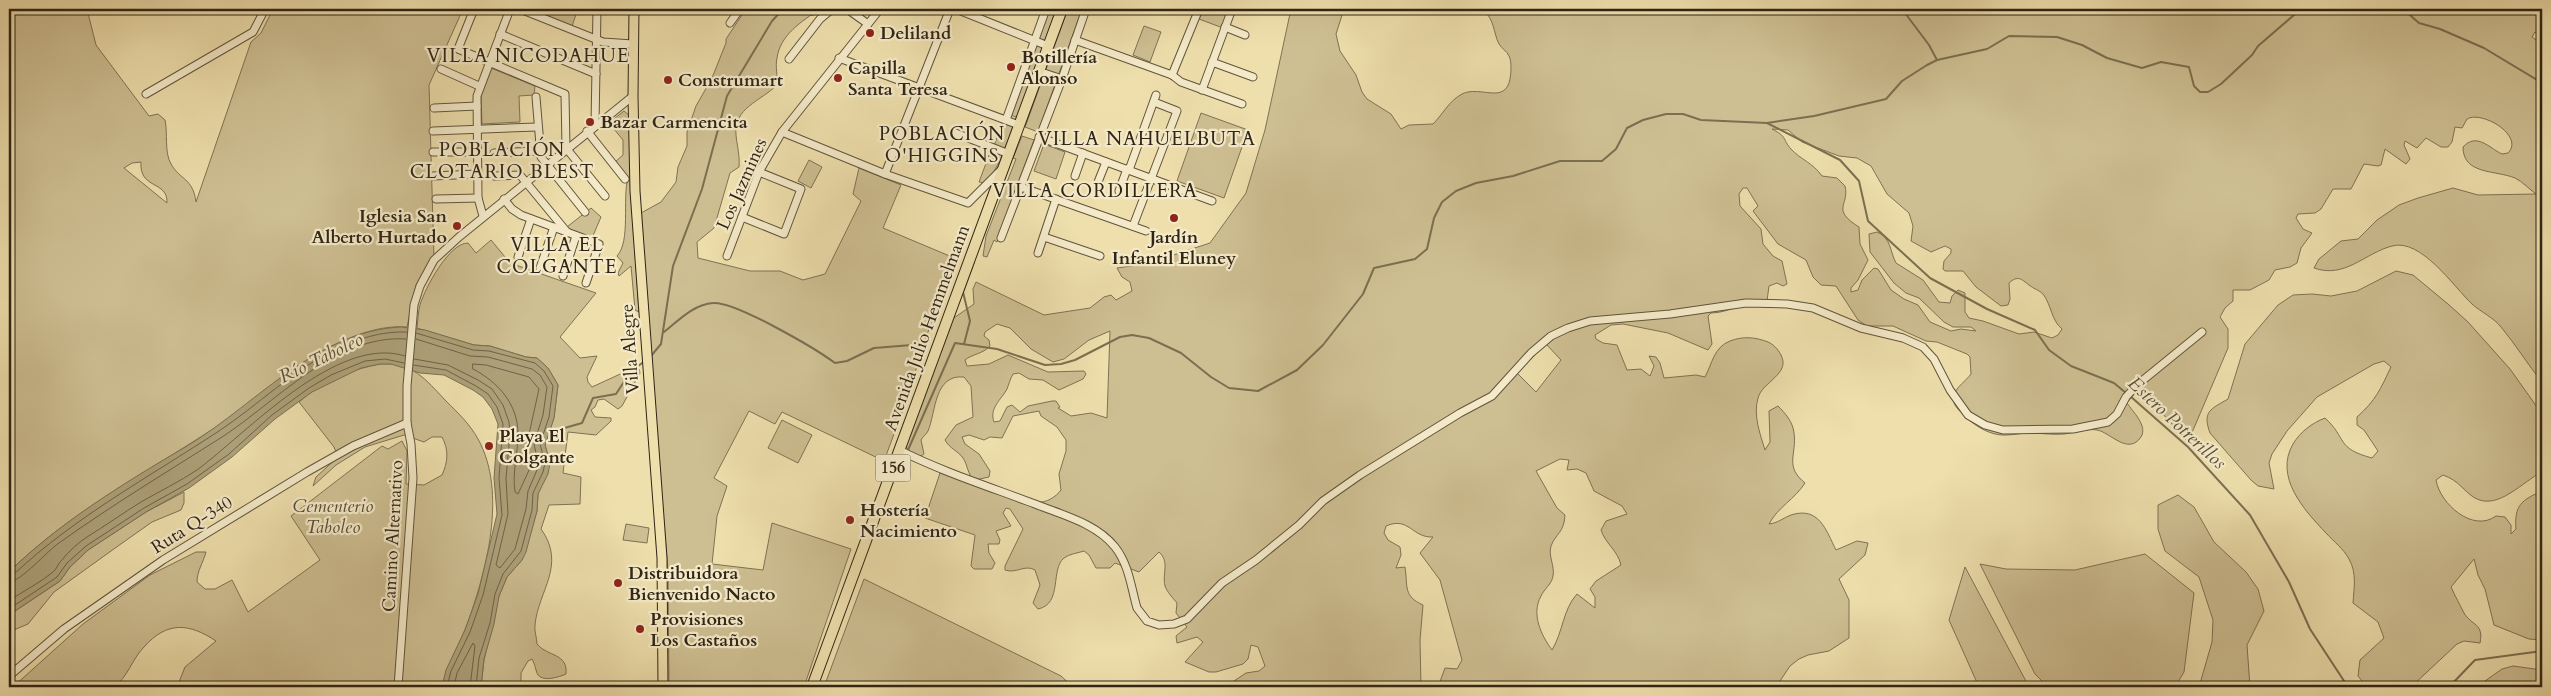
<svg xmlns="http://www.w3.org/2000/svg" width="2551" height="696" font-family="Cardo,serif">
<rect width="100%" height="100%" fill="#eedfac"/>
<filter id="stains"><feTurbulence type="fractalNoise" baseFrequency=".004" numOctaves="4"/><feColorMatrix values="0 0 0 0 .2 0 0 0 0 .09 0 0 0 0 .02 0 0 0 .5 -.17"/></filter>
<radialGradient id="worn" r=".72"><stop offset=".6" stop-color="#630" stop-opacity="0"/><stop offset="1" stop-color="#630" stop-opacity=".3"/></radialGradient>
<g fill="#cebf92" stroke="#7f7254" fill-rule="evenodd">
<path d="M9,9H87L96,45L149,116L158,114L165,120C168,133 164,152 171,164C180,180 193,178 196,202L251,42L261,33L273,9H463L429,85L434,259L416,285L407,327C380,325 354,335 331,347C288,367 255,401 216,427C146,473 69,513 9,572ZM141,162C139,190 168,180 167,203L124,168L132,163Z"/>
<path d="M546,9H594V15L578,9L572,26L543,14Z"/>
<path d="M746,9H820C802,21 780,35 777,58C775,66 778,76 777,85C761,101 733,108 736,135C737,146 740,155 739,167L730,173L714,228L697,242L698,258L750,271H780L803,280L825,274L861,201L853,194L859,168L901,185L883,228L952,257L905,404L884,461L782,412L775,424L749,411L714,478L727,486L717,516L712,564L763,570L772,523L851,549L804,687H669L668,570L652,386L641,213L661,202L676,182L678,167L687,146V132L696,106L712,78L726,43V39Z"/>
<path d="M1049,9H1057L1018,118L1011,115Z"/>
<path d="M1068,9H1082L1038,132L1025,127Z"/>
<path d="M1203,9H1228L1223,28L1199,19Z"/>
<path d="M1291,9H1344L1336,34L1340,51L1356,75L1362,92L1367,99L1391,114L1401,129L1409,125L1433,124C1443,114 1449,101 1462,94C1480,85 1505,105 1510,79C1511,72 1512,62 1509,56C1507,51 1502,49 1499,44C1493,32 1495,20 1483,10L1469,11L1463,9H2542V37L2535,32L2532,37L2542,44V382C2528,365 2516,345 2501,327C2494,318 2481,312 2472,304C2453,286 2421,238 2392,246C2365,253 2345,279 2314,268L2319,259L2341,241L2358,239L2377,220L2399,205L2418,198L2453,188L2478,195L2536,194C2529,189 2523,182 2515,178C2496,170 2463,175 2463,147C2477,132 2489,148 2502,154L2508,153C2525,136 2482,110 2467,119L2462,128L2455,127L2452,142L2448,147H2441L2426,138L2417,148L2405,141L2404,145L2410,159L2406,164L2385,149L2381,165L2378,166L2364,164L2351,189H2333L2321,209L2315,213L2298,214L2296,218L2303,229L2312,233L2301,248L2297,263L2290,267L2275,270L2269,280L2250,290H2233V301L2225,308L2220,317L2228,329V348L2188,442L2162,413L2146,403L2138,389L2127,403C2133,412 2148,426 2141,437C2128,456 2110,432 2097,430C2087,428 2074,433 2064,434C2052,435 2041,433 2029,433C2021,433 2014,435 2006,435C1990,436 1973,425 1963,414C1957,409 1951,402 1954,395C1957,386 1966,381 1971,374L1970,357L1967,354L1937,342L1926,341L1893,326H1867L1858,320L1836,286L1821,285L1813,277L1806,260L1778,244L1753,211L1758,206L1747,188H1743L1739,194L1740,206L1761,229L1763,244L1773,256L1782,261L1787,284L1783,286L1777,283L1769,286L1767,301C1758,308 1750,305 1739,307C1729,309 1722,313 1711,313L1708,316L1712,344L1708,350L1668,333L1623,324L1611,325L1595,335L1596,339L1603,343L1617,345L1627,370L1641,369L1650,376L1654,366L1649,356L1656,357L1660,363L1664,378L1696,375L1705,377C1712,364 1714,347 1730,341C1743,336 1755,337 1768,342C1773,344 1778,349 1781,355C1791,374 1762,382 1758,398C1753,415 1760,434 1765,450L1770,442L1769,411L1778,406C1785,413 1793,422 1794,433C1797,455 1784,466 1805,483C1795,499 1778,507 1769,524C1778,523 1783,518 1791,515C1819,506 1826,530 1836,550L1857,541L1868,543L1865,555L1839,579L1849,600V638L1829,651L1808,655L1799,659L1790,666L1776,687H1438L1445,668L1457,669L1462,660L1440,580L1420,553L1433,537C1412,538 1409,516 1386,526L1384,533L1388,540L1400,547L1401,555L1396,568L1405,567C1408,587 1403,596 1423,605L1420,640L1421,687H1225L1246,673L1259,671L1265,666L1258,647L1251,645L1248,659L1243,664L1216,672H1209L1185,662L1203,642L1197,637L1177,643L1176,636L1187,627L1176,613L1177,603C1173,598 1167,592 1165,586C1162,573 1170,562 1159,552L1139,572L1115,563L1110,568H1096L1089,555L1084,551C1078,553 1069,554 1064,558C1050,569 1063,604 1038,609L1033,603L1040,585L1035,570C1025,564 1016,574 1005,570V566L1023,529L1010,509L1006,508L1003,513L1011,526L996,531L1000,540L999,544H988L989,553L995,563L992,569H974L971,566L975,535L925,518L940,473C966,482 1011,501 1038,502C1046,503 1056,497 1061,490L1059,474L1066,451V440L1057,427L1041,416L1039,411L1013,416L1002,438L990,437L984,440L969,435L962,437L965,444L979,454L990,471L989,477L975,480C967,475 968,465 963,458C958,451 949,448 945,440L956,425L973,417L971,386L964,377C934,374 936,412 928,431C926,435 923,436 921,440L924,454C917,460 910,452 905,446L951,320L974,304L973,289L976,282L1044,315L1090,308L1104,297L1111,295L1116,300L1132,291L1130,282L1122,277L1117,268L1146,264L1210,243L1246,193L1265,130ZM1772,129L1788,130L1802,142L1839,156L1857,158L1871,166L1887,194L1909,213L1913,226L1911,241L1931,252L1945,246L1951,249V253L1944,261L1943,269L1945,271H1963L1976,287L2001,306L2008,305L2010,299L2009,283C2018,275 2021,279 2029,285C2034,289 2039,290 2043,294C2052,306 2051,320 2062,329L2058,335L2052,338L2034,332L2019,334L1983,321L1969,318L1965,312V293L1958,290L1952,296L1950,303L1939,302L1923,280L1896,263C1890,252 1891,237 1877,232L1869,234L1870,252L1894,283L1906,293L1919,298L1944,322L1953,327H1971L1976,331L1961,329L1951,331L1930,322L1918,305L1904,299L1891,290L1878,269L1874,268L1862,280L1858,290L1851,292V288L1858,280L1868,260L1860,244L1859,227C1830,209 1850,205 1845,186L1837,178L1822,176C1812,162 1801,160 1791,149C1782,139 1788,137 1772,129ZM997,324L1010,328L1031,349L1053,362L1064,359L1089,340L1110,331L1107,418L1091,413L1071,416L1058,408L1060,407L1056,401H1052L1028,406L1020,412L1012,405L1007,407L1000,421L994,422C989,408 1001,400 1007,389C1009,384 1010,379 1013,374L1019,373L1029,379L1043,380L1059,390L1083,379L1086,374L1084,371L1048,372L1008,355L989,364L967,366L965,360C972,354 983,354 990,346L989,340L984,336L985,332ZM1546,344L1561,360L1536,392L1517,373ZM1560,459L1569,460L1567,470L1577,469L1586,473L1594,491L1622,506L1627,514L1606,521L1601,530C1605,543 1618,551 1621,565L1596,581L1590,589L1595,597V608L1577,594C1563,609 1563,632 1552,650C1541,635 1531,614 1541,596C1544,589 1552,584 1553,576C1555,566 1548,556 1551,546C1556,533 1564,533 1565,515L1557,508L1536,471Z"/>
<path d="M1144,26L1161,32L1150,62L1133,55Z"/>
<path d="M491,68L535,86L534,95L519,96L520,122L482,124L481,96Z"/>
<path d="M624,111L630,116V176L639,312L635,310L631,266L619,276L618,273L623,263L617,256C631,241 622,199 628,178L615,162L623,155V140L609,123Z"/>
<path d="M1201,113L1248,130L1224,198L1177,181Z"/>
<path d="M1002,123L1013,127L1005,150L994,146Z"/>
<path d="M1022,136L1034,140L997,242L994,240L987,257L983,256L986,236L1016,159L1013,158Z"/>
<path d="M1044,144L1065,152L1056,179L1034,171Z"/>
<path d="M991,150L1003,154C998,165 993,174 985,183L979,182Z"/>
<path d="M809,160L822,167L811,188L798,181Z"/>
<path d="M591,208L601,217L592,238L568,229L567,227Z"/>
<path d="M491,240L510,263L596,293L560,337L580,358L597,356L587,377L588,382L592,387L629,370L639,369L640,373L622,406L618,409L604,399L598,400L595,407L591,410L595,417L611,418V421L596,435L568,432L563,473L581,477L580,504L549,505L541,529C567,565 538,591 535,625C534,631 537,638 537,644C548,657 568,653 566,674C559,677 544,682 538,675C536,672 535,664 532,659L528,661L521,673V687H481L484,660L499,596L507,577L522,560L537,511L538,494L550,463L545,445L554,418L558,385L548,368L537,358L526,357L490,346L474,345L417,328C418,321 418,312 420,305C425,288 449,243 468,243L476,253Z"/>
<path d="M2396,271L2413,275L2448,304L2468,322L2510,369L2542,414V472C2523,481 2498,511 2475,498C2463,491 2460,481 2443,475L2436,480C2440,504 2473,533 2496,516L2505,517L2511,525V534L2516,529C2514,505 2522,500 2542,491V640L2529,639L2494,625L2485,589L2478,575L2474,559L2451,587C2455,596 2460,605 2464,613C2472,626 2484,623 2480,643L2464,641L2457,644L2411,687H2367L2358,676L2360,660L2384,638L2378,622L2353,603C2354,588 2357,573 2349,559C2343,548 2334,542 2326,533C2304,510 2274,477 2293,444C2300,432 2312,423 2325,418C2348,439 2335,448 2372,458L2378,451L2364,430L2357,425V417C2376,400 2380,390 2391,367L2384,361L2374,364L2317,397L2287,431L2272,454L2269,463L2274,489L2258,486L2251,480L2210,433C2202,411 2211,409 2228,399L2245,344L2278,305L2293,295L2312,294L2331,296L2357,291Z"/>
<path d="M380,364C413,362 425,379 446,401C458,413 469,423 478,439C508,493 486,573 466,627C458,648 447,665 442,687H177L185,667L216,641C189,623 167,621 144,647C132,659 128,677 114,687H13L83,624L150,575L196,552H206C203,563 197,571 197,582L205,589H215L232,580L248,612L320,560L291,516L382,446L388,449L402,441L407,451L406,484L424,485L442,475C448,462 449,450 442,437H432L424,442L404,435L365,447L336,465L313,486L316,477L338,457L334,447L299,402C320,383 351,369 380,364Z"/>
<path d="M782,420L812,435L798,463L768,448Z"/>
<path d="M184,492V503L181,510L152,522L118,546L54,592L28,624L9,632V615L60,581L70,567L88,550L146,512Z"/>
<path d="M2178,495L2194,507L2214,542L2246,572L2258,589L2264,611L2247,645L2250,687H2199L2212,642L2213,620L2199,577L2165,551L2158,529V505Z"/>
<path d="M626,524L649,528L647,543L623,540Z"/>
<path d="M2145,554L2194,593L2184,672L2175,687H2048L2035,674L1980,564L2006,569L2075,570Z"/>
<path d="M1965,567L2027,683L2032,687H1979L1949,620Z"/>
<path d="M864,579L1061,676L1073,687H824Z"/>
<path d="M2513,666L2542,670V687H2488L2485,681L2502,669Z"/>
</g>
<path fill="#ada079" stroke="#7b6f51" d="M401,327L425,330L474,345L490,346L526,357L537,358L548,368L558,385L554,418L545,445L550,463L548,474L538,494L537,511L526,552L522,560L507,577L499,596L494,624L484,659L481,687H442L446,670L465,630L478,594L497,514L494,478L498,424L492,409L483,397L473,390L444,375L420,373L391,364H380L361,368L312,392L275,419L232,457L189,488L146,512L88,550L70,567L60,581L9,615V572C59,523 121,485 182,449C253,408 314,331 401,327Z"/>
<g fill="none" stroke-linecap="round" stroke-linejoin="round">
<g stroke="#6e6247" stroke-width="1">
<path d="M416,333L473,350L489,351L535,363L544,371L553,386L549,417L540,444L545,463L543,472L533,493L532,510L521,551L503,574L495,594L490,623L479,658L476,687"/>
<path d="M414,359L448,365L478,380L492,389L503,405L509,422L510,434L506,478L508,514L496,565L500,568L515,549L526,509L528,491L537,470L538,462L534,444L543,415L547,387L540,375L532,369L488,357L470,356L416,339"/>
<path d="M473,364L486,365L529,377L539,389L527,443L530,468L518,494L515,492C512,472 518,454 518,434C518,404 498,382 473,369Z"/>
<path d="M413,365L446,370L476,386L488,394L497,407L503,424L499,478L502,515L483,595L470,632L451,671L447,687"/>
<path d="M9,575L14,574C75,517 149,477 219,431C258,405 292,371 334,350C357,339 381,331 407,332"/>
<path d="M9,582C22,581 47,551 59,543C112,505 167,472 222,437C276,402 336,334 406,339"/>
<path d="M9,601C23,591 40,583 53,572C57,569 58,563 62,560C69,551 78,543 87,537C105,526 123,513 141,502C160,491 179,482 197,470C247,433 337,334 405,356"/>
<path d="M9,609L57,577L67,563L86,546L144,508L187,484L229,454L272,415L309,388L331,375L365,361L385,359L404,363"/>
<path d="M454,687L457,673L473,643L475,646L470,687"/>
</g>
<g stroke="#7b6f51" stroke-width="2">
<path d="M1902,9L1929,45L1937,60"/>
<path d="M2403,9L2419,23L2440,29L2484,48L2542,83"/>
<path d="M1767,123L1814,116L1886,99L1902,81L1927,65L1937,60L1987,49L2009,36L2057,37L2082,45L2107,58L2142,68L2161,62L2189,67L2194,86L2200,92H2208L2221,84L2252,55L2258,46L2301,9"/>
<path d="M1025,125L1037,92"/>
<path d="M664,332C678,321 694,304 713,303C735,301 816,349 835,363L847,361L874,348L912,345"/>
<path d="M964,344L970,321L963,292L974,262"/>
<path d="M651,356L661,344L673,266L702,189L727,96L772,21L783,9"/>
<path d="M2130,396L2188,447L2250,515L2289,582L2310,629L2348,687"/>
<path d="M549,430L554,431L582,423L593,398L616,394L631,371L645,361"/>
<path d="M908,450L955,343L997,349L1045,365L1061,364L1075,360L1120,337L1132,335L1149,338L1181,353L1211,377L1229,388L1258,391L1297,370L1323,345L1363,294L1374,268L1415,259L1427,249L1434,218L1442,202L1456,191L1476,183L1513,176L1560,161H1602L1616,149L1627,128L1643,120L1666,114H1683L1701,120L1767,123L1840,160L1859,181L1868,221L1930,278L1987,309L2035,330L2049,350L2071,366L2114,383L2126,393"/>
<path d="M898,474L905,458"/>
<path d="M2449,687L2475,660L2542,651"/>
</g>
<defs>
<g id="minor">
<path d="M474,9L458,49L565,94L566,148L605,196"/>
<path d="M520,9L603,42L633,44"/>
<path d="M805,9L812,11L826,9"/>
<path d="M847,9L868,24"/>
<path d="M956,9L1048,46"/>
<path d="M730,23L740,9"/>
<path d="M1225,27L1245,35"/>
<path d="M500,34L596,74"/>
<path d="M1075,40L1172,75"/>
<path d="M839,58L1019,125"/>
<path d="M789,59L820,19L832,9"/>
<path d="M1212,62L1253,77"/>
<path d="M441,69L479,86"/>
<path d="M1038,71L1062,79"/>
<path d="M1172,75L1181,82L1242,104"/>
<path d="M1172,75L1199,9"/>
<path d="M1202,90L1232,9"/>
<path d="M146,94L253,32L265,9"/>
<path d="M536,97L541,157L585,212"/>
<path d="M434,108L477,106"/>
<path d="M1006,120L1046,9"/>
<path d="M595,125L597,9"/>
<path d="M433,131L537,127"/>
<path d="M587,131L625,179"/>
<path d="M782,132L885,174L968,203L1002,169"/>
<path d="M953,132L1009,154"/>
<path d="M1039,137L1212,201"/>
<path d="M433,152H476"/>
<path d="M494,153L539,151"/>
<path d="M1129,170L1156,95"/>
<path d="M885,174L950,9"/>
<path d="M433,176L477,174"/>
<path d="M494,176L520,175L567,232"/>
<path d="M1075,176L1083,153"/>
<path d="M1098,182L1106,162"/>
<path d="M1021,187L1146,231"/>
<path d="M1119,191L1127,169"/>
<path d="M436,199L478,198"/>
<path d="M504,199L512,209L521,215L599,244L586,283"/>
<path d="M483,216L478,198L477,96L510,9"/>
<path d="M742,217L784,234L801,189L759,172"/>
<path d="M1133,226L1177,111L1154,102"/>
<path d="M1044,237L1100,256"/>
<path d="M1001,238L1062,79L1086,9"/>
<path d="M1038,253L1056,199"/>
<path d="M727,256L759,172L782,132L880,9"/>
<path d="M518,257L531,219"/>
<path d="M540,268L554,227"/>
<path d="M563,276L576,236"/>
<path d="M899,450C943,472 990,487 1035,504C1062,515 1096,523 1115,547C1129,565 1131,587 1137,608L1147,621L1159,625L1174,624L1187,619L1222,583L1256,560L1299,525L1323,501L1360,475L1460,413L1492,396L1531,353L1551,336L1568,328L1590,321L1670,314L1746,303L1787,304L1813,308L1861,328L1903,338L1923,347L1934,359L1950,390L1968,415L1985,425L2003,430L2073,429L2108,422L2117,414L2126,397L2137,385L2202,332"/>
<path d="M9,676L64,629L163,560L307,472L353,446L407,423"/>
<path d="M398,687L413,478L411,444L407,423V386L414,305L420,286L434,260L459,237L633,96"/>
</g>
<path id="major" d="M634,9L633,96L635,191L662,558L663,687"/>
<path id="highway" d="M812,687L1062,9"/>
</defs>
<use href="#minor" stroke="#60543b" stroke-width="9"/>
<use href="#major" stroke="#302515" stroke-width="11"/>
<use href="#highway" stroke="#302515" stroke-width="12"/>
<use href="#minor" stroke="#f4eac9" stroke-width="7"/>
<use href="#major" stroke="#eedfac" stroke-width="9"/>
<use href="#highway" stroke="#eedfac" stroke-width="10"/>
</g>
<g fill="#8f2418" stroke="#f4eac9" stroke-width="2">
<circle cx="870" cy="33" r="5"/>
<circle cx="1011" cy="67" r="5"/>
<circle cx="838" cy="78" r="5"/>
<circle cx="668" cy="80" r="5"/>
<circle cx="590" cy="122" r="5"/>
<circle cx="1174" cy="218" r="5"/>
<circle cx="457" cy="226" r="5"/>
<circle cx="489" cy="446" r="5"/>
<circle cx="850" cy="520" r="5"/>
<circle cx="618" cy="583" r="5"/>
<circle cx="640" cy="629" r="5"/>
</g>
<g text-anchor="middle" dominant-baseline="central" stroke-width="4.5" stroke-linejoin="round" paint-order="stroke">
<rect fill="#f4eac9" stroke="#6b604b" stroke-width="1" x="875.5" y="454.5" width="35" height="27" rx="4"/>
<g font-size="16" font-weight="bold" fill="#302515">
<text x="893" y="468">156</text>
</g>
<g font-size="18" font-weight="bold" fill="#302515" stroke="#f4eac9" text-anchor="start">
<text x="880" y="33">Deliland</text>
<text x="1021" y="57">Botillería<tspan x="1021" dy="21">Alonso</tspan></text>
<text x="848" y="68">Capilla<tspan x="848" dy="21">Santa Teresa</tspan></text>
<text x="678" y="80">Construmart</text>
<text x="600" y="122">Bazar Carmencita</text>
<text x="447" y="216" text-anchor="end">Iglesia San<tspan x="447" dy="21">Alberto Hurtado</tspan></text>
<text x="1174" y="237" text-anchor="middle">Jardín<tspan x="1174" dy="21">Infantil Eluney</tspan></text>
<text x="499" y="436">Playa El<tspan x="499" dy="21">Colgante</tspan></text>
<text x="860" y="510">Hostería<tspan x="860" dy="21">Nacimiento</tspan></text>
<text x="628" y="573">Distribuidora<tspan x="628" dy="21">Bienvenido Nacto</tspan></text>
<text x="650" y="619">Provisiones<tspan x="650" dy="21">Los Castaños</tspan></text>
</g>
<g font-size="18" fill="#302515" stroke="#f4eac9">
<text transform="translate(742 184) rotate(-66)">Los Jazmines</text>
<text transform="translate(927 328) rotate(-70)">Avenida Julio Hemmelmann</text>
<text transform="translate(630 349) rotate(-94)">Villa Alegre</text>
<text transform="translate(192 525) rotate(-32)">Ruta Q-340</text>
<text transform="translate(393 536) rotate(-87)">Camino Alternativo</text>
</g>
<g font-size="18" font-style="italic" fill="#584c34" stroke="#f4eac9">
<text x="333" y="506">Cementerio<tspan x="333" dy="21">Taboleo</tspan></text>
</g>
<g font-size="19" letter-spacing="1" fill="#302515" stroke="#f4eac9">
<text x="528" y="56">VILLA NICODAHUE</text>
<text x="942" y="134">POBLACIÓN<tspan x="942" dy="22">O'HIGGINS</tspan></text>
<text x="1147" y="139">VILLA NAHUELBUTA</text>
<text x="502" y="150">POBLACIÓN<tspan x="502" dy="22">CLOTARIO BLEST</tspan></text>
<text x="1095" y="191">VILLA CORDILLERA</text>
<text x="557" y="245">VILLA EL<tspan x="557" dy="22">COLGANTE</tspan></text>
</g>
<g font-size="19" font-style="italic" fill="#5c5038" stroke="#f4eac9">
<text transform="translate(321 358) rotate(-26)">Río Taboleo</text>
<text transform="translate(2177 423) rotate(43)">Estero Potrerillos</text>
</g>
</g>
<rect width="2551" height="696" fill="none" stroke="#eedfac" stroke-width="30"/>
<rect x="10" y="10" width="2531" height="676" fill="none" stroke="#302515" stroke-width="2.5"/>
<rect x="15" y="15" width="2521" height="666" fill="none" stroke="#302515"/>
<rect width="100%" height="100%" filter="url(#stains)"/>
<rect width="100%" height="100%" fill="url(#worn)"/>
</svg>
